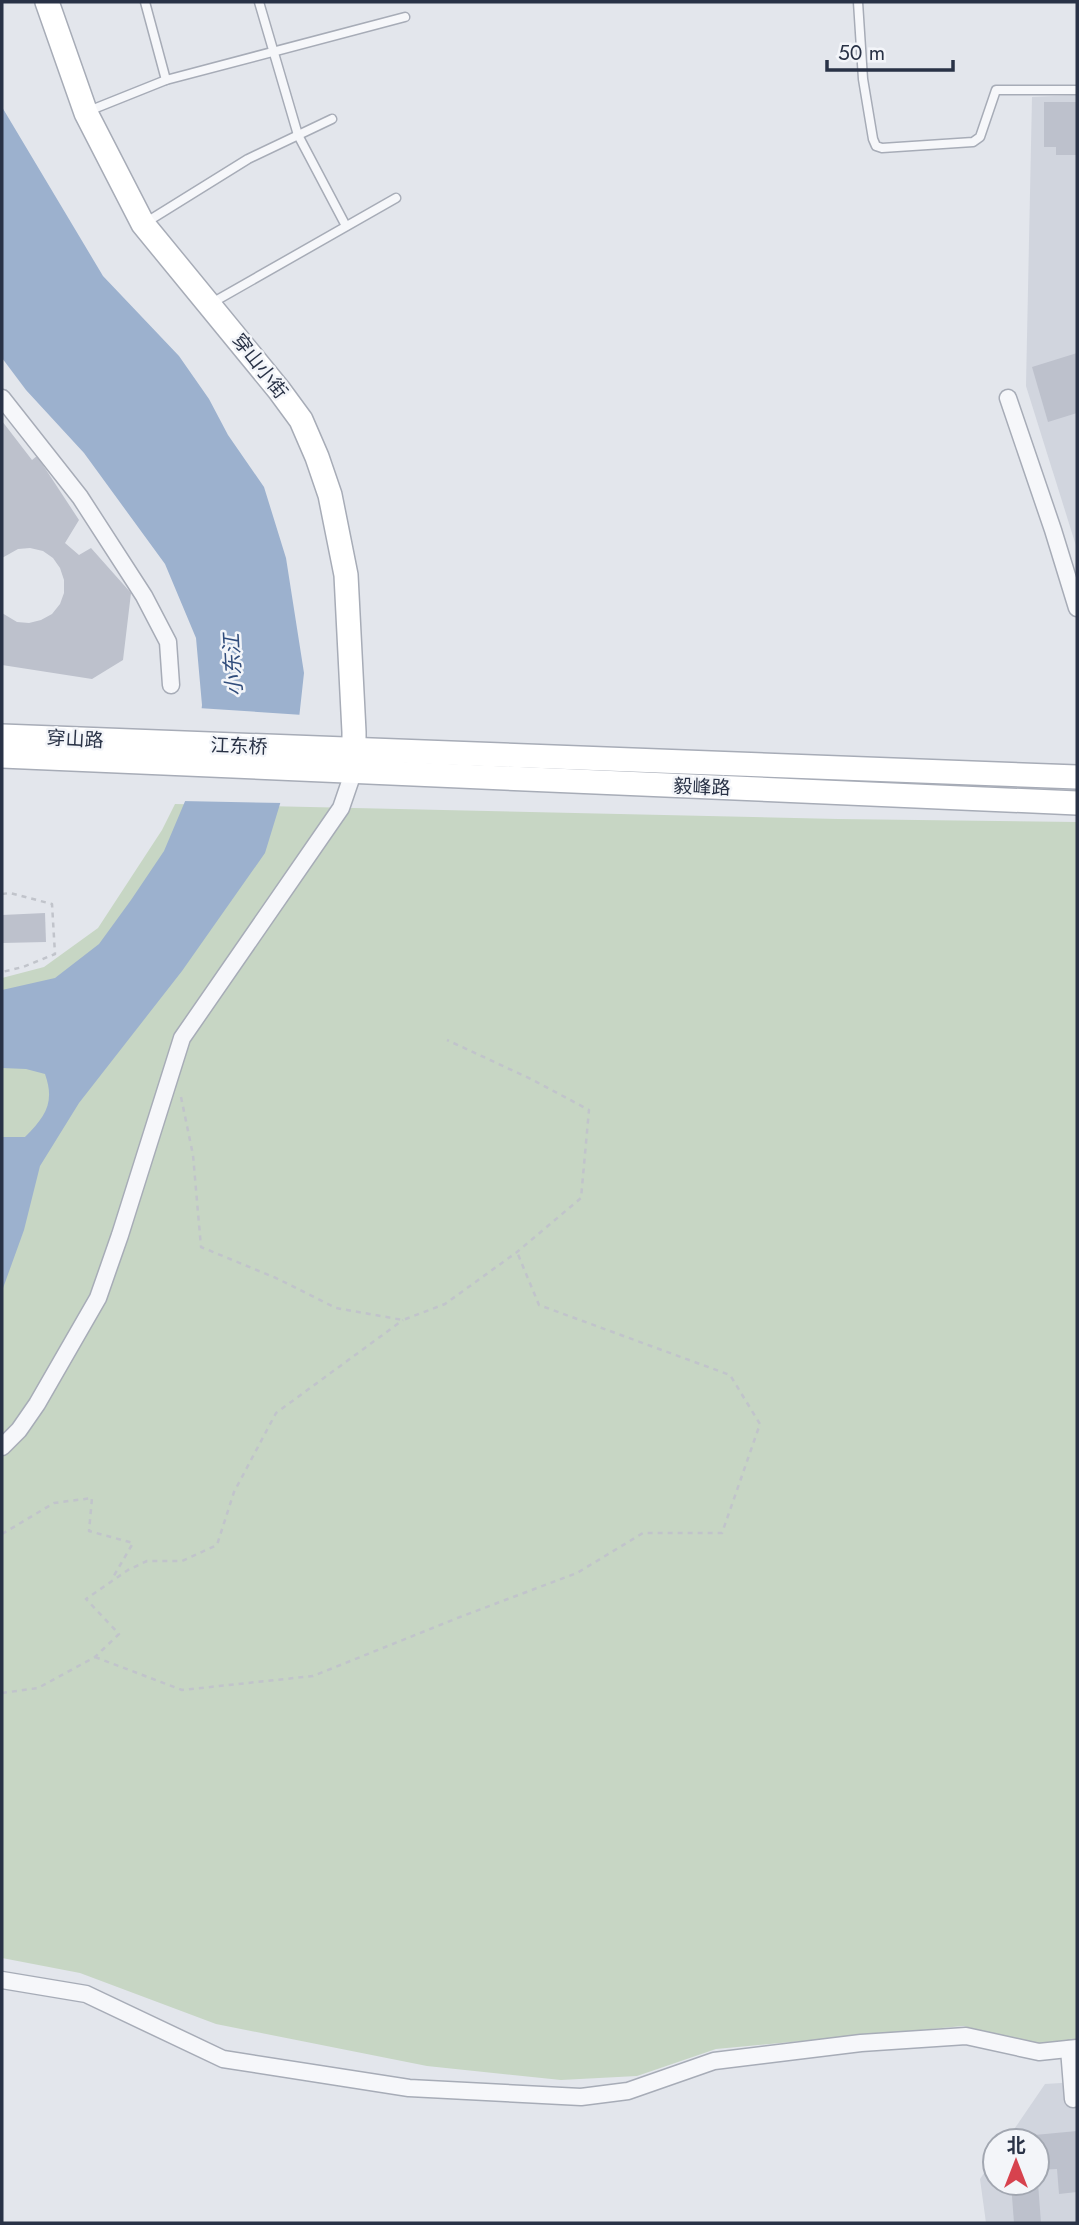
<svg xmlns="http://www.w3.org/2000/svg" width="1079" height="2225" font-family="Jost,'Noto Sans SC',sans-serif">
<rect width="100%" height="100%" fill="#e3e6ec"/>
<g fill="#d1d5de">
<path d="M1077,95V549L1026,386L1032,97Z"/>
<path d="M1077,2082V2223H986L980,2179L995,2157V2183H1037V2141H1006L1045,2084Z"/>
</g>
<path fill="#c7d6c4" d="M175,804L838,819L1077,822V2039L1041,2044L963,2026L716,2049L637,2076L561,2080L427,2066L216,2024L80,1973L2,1958V978L44,967L98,928L162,830Z"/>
<path fill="#9cb1ce" d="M2,107L103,276L179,356L209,399L228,435L264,487L286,558L304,673L295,755L265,853L182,971L79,1103L40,1166L24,1230L2,1291V1137H25C46,1116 55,1102 45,1074L26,1069L2,1068V990L55,978L99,944L131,900L164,851L194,780L202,705L196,638L165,564L84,453L26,390L2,358Z"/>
<path fill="#e3e6ec" d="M198,708L303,715L298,756L284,803L181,801L191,779Z"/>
<g fill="#bdc1cc">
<path d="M1044,102H1077V155H1056V147H1044Z"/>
<path d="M1077,353V413L1048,422L1032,367Z"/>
<path d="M2,421L32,460L37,456L79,520L65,543L79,555L91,548L131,593L123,660L92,679L2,665V613L17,622L29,623L41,620L52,614L60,604L64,593V580L60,568L53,558L43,551L30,548L18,549L2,558Z"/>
<path d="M45,913L46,942L2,943V915Z"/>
<path d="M1077,2131V2192L1059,2194L1057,2169L1037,2170V2141H1025L1024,2136Z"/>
<path d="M1011,2183H1038L1041,2223H1014Z"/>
</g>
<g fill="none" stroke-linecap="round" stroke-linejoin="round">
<defs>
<g id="lane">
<path d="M145,2L166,80"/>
<path d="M259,2L298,135L346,226"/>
<path d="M858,2L863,79L873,139L876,146L882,148L973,142L980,137L996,90H1077"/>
<path d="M86,112L166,80L405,17"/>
<path d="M145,223L248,159L332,119"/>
<path d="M210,304L396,198"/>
</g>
<g id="street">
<path d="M2,398L80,497L144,596L168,642L171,685"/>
<path d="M1008,398L1053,530L1077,608"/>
<path d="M2,1447L19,1430L37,1404L98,1298L120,1235L182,1038L341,808L353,773"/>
<path d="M2,1980L86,1994L223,2059L409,2088L581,2097L628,2091L714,2061L861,2043L966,2036L1039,2052L1077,2048"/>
<path d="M1069,2049L1073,2099"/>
</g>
<g id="secondary">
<path d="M47,2L86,113L143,224L279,390L301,420L317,457L330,495L346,575L354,732V766"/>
<path d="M2,736L1077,777"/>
<path d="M2,756L1077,803"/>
</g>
</defs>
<use href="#lane" stroke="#a7acb7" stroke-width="11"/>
<use href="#street" stroke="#a7acb7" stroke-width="19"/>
<use href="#secondary" stroke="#a7acb7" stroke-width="26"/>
<g stroke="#c1c4cb" stroke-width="2.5" stroke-dasharray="5 5" stroke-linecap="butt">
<path d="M2,894L10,893L52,904L55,954L23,967L2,972"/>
<path d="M181,1097L193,1155L201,1247L276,1278L336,1308L403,1320L445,1304L517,1252L581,1198L589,1110L531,1079L447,1040"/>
<path d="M2,1534L54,1503L92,1498L89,1531L133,1543L112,1579"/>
<path d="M95,1657L182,1690L313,1676L460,1617L577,1573L643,1533H722L760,1424L730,1375L539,1305L517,1252"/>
<path d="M2,1693L38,1688L95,1657L119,1634L86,1599L128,1570L147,1561H182L217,1545L234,1492L276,1413L403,1320"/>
</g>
<use href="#lane" stroke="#f6f7fa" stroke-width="8"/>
<use href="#street" stroke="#f6f7fa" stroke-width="16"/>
<use href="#secondary" stroke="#fff" stroke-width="23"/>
</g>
<g text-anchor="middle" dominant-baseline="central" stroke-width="5" stroke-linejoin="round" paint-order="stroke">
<g font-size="19" fill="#293246" stroke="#f3f5f9">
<text transform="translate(260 366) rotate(52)">穿山小街</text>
<text transform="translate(75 739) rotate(3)">穿山路</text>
<text transform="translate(239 746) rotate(2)">江东桥</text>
<text transform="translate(702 787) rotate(2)">毅峰路</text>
</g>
<g font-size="21" font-style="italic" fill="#314d7c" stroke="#f3f5f9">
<text transform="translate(233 665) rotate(-93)">小东江</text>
</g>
</g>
<rect width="1079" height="2225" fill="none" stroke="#293246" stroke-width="7"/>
<g transform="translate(1016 2162)"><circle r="33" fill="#f3f5f9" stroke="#a2a7b1" stroke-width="2"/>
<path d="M0-5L12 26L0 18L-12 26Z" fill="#d7424e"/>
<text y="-10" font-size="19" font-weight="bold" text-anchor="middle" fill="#293246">北</text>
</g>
<path d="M827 60v10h126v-10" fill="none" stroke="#293246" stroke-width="3.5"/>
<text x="838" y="60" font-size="21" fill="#293246" stroke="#f3f5f9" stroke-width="5" paint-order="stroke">50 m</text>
</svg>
